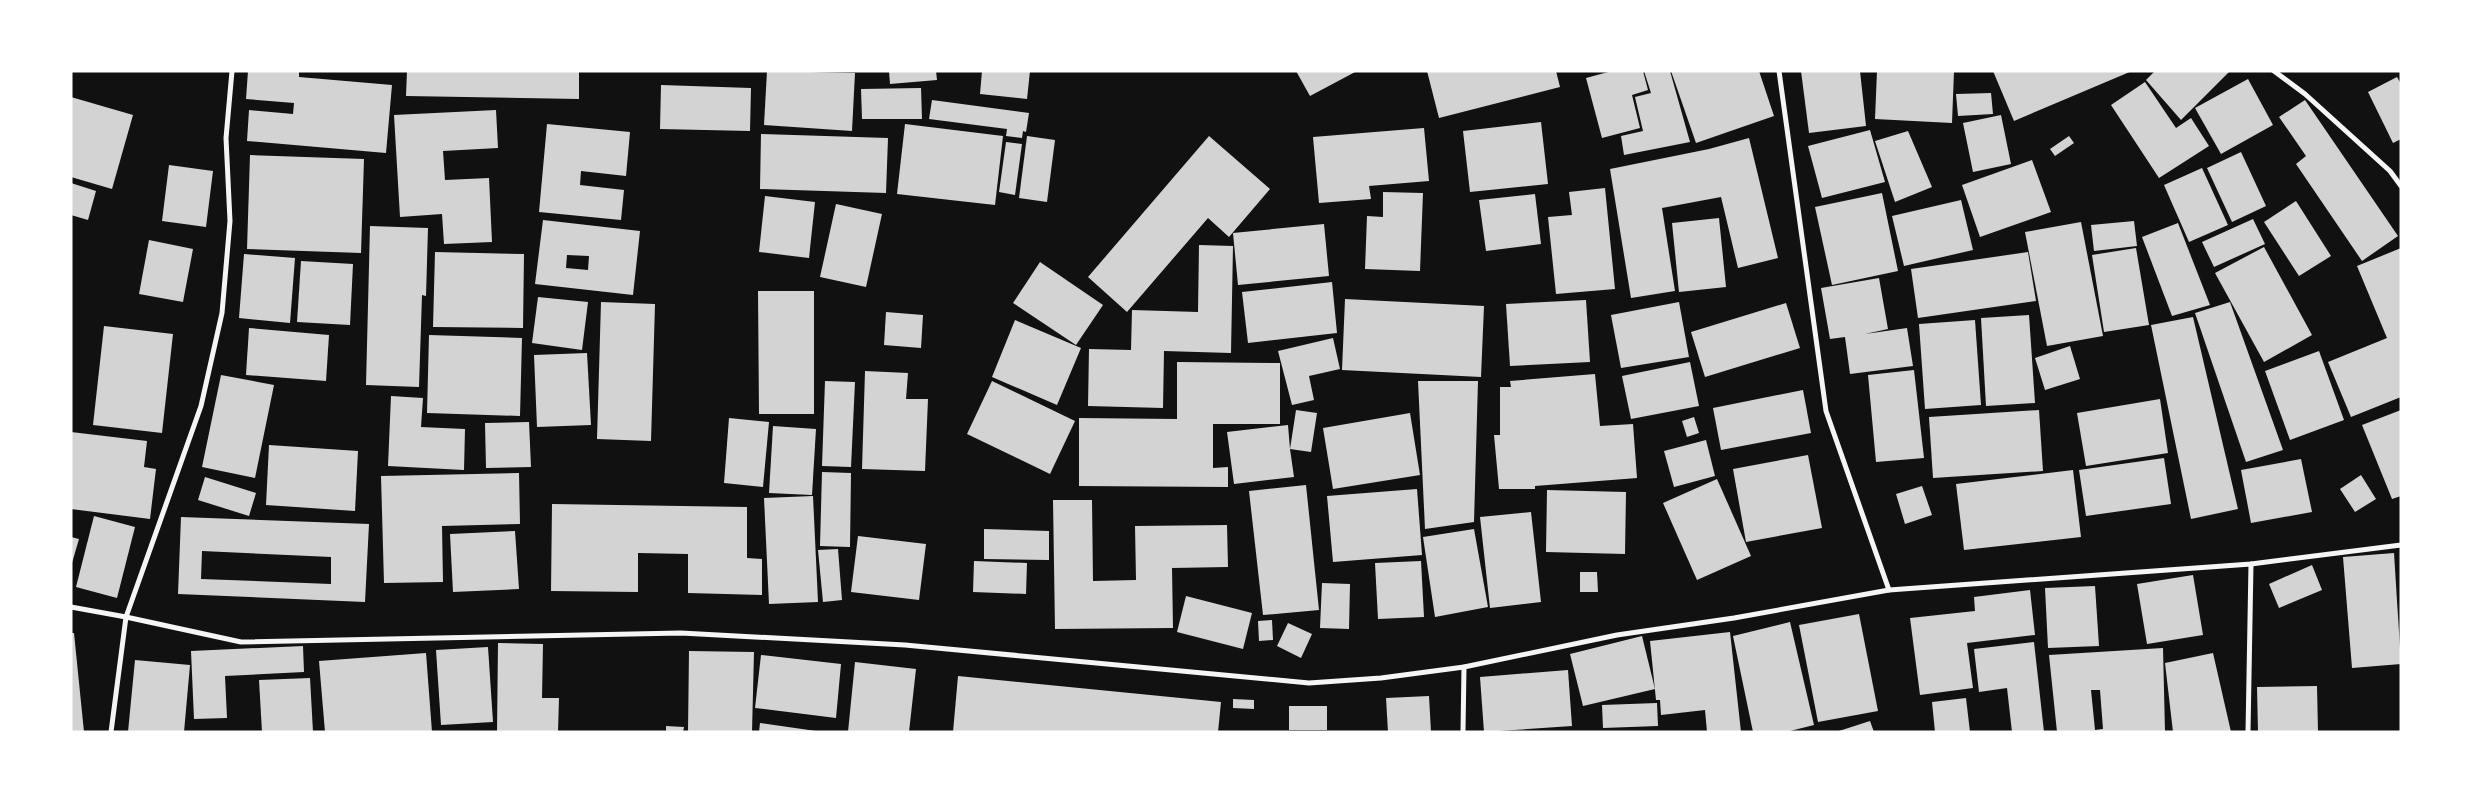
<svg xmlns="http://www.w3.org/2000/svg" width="2472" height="803" font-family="'Sofia Sans Condensed',sans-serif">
<rect width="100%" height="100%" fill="#111"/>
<g fill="#d3d3d3" fill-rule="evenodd">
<path d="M248,71H299V77L392,85L386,153L247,141L249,110L293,114L294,103L246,99Z"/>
<path d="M407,71H579V99L406,96Z"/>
<path d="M767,71L855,73L852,131L764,125Z"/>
<path d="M889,71H936L937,80L890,84Z"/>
<path d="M982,71H1030L1027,99L980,94Z"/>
<path d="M1296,71H1357L1310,96Z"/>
<path d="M1427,71H1556L1560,87L1439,118Z"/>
<path d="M1612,71H1643L1648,90L1632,95L1640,128L1602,138L1586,78Z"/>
<path d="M1644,71H1670L1690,142L1624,155L1621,136L1643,131L1635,97L1651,93Z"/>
<path d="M1671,71H1759L1774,116L1696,143Z"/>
<path d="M1801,71H1860L1866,126L1809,133Z"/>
<path d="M1877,71H1954L1952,123L1875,119Z"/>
<path d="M1993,71H2132L2014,121Z"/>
<path d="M2155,71H2230L2181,120L2146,80Z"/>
<path d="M2397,77L2401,84V139L2393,143L2368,92Z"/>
<path d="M2248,79L2273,125L2221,154L2195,108Z"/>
<path d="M2145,82L2176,128L2191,118L2209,146L2159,178L2111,105Z"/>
<path d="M661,85L751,88L750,131L660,129Z"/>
<path d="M921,88L922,119H862L861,89Z"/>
<path d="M1991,93L1993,114L1958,116L1956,94Z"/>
<path d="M71,97L133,115L112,189L71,177Z"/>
<path d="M932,100L1029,113L1026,132L1023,131L1022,138L1006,136L1007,129L929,119Z"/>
<path d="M2305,100L2398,236L2362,261L2296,164L2306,156L2279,117Z"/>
<path d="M496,110L498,148L443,151L445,180L489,178L492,242L444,244L442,214L400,217L394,115Z"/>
<path d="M2001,115L2011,164L1973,172L1963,123Z"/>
<path d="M1541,122L1548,184L1470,192L1463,131Z"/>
<path d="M547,124L630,132L626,176L581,171L580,185L624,190L621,220L539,212Z"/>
<path d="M905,124L1003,136L995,205L897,194Z"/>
<path d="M1424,128L1429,181L1369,186L1371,199L1319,203L1313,137Z"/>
<path d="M1870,130L1885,182L1822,198L1808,146Z"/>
<path d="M1908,131L1932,187L1895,202L1875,141Z"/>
<path d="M761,134L888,138L886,193L760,189Z"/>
<path d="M1027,136L1055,140L1047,202L1019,198Z"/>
<path d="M1209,136L1270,189L1229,237L1208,218L1127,312L1088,277Z"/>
<path d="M2069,136L2074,143L2055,156L2050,149Z"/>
<path d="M1749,138L1778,258L1738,268L1721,197L1662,208L1675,291L1631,298L1610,169L1709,149Z"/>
<path d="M1006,142L1022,144L1015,195L999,192Z"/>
<path d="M2241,152L2266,206L2232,222L2207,168Z"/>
<path d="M250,155L364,159L361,253L247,249Z"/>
<path d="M2032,160L2051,212L1980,237L1962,185Z"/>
<path d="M169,165L213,171L206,227L162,221Z"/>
<path d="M2202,168L2228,225L2189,242L2164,185Z"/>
<path d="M71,183L96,191L88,220L71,215Z"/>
<path d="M1605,188L1615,289L1556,294L1548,217L1572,215L1569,192Z"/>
<path d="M1383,192L1423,193L1420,271L1365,269L1367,216L1383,217Z"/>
<path d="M1882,193L1898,271L1832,285L1815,207Z"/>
<path d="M1535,194L1541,244L1486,251L1479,200Z"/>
<path d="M765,196L815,202L809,258L759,252Z"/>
<path d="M1961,200L1973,250L1904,266L1892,216Z"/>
<path d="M2296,201L2331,256L2299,276L2264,222Z"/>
<path d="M836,204L882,214L866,287L820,277Z"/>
<path d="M1719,218L1726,287L1679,292L1672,223Z"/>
<path d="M2253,219L2265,244L2214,267L2202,242Z"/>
<path d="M543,220L640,231L633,295L535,284ZM567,255L589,256L588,270L566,268Z"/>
<path d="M2134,221L2137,246L2094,251L2091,225Z"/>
<path d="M2081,222L2103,336L2047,346L2025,232Z"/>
<path d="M2178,223L2210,305L2172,316L2142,237Z"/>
<path d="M1324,224L1329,276L1238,285L1233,233Z"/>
<path d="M370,226L428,228L426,296L422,295L419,387L366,385Z"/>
<path d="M149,240L193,249L183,302L139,294Z"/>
<path d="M1199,245L1233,246L1231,353L1164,351L1163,408L1088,406L1089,349L1131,350L1132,310L1198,312Z"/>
<path d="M2264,247L2312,335L2264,362L2215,273Z"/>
<path d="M2136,248L2149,325L2104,332L2092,255Z"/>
<path d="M2401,248V397L2351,417L2328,362L2387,338L2357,266Z"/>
<path d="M435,252L524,254L523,328L433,327Z"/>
<path d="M2028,252L2036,301L1918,318L1911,269Z"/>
<path d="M244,254L295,258L290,323L239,318Z"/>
<path d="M301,261L353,264L350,325L297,322Z"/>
<path d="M1040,262L1103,305L1076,345L1013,303Z"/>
<path d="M1879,278L1888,329L1865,334L1907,328L1913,366L1850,374L1845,337L1830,339L1821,288Z"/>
<path d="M1332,282L1337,333L1248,343L1242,292Z"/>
<path d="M758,291H814V414H759Z"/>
<path d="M538,297L588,302L582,350L532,343Z"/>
<path d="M1345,299L1484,306L1481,377L1342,370Z"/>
<path d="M1586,300L1590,362L1510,366L1506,304Z"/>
<path d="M601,302L655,304L651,441L597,439Z"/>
<path d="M1679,302L1689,357L1621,368L1611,315Z"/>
<path d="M2230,302L2283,450L2246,462L2195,313Z"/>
<path d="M1786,303L1800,348L1705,377L1691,332Z"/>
<path d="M886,312L923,315L921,348L884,345Z"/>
<path d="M2029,315L2035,403L1986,406L1981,318Z"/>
<path d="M2193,317L2238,509L2191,519L2151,325Z"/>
<path d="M1015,320L1081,348L1057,405L992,377Z"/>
<path d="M1975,320L1981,405L1925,409L1919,324Z"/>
<path d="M104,326L173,334L162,433L93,425Z"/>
<path d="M249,328L329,335L326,381L246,375Z"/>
<path d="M429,335L522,338L520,416L427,413Z"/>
<path d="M1333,338L1340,369L1309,376L1314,400L1292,405L1278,351Z"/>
<path d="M2070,346L2080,379L2045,390L2035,358Z"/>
<path d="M2319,351L2344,420L2290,440L2265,371Z"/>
<path d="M587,353L591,425L537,427L534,355Z"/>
<path d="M1177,362L1280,363V424H1213V468L1228,467V487L1079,486V418L1177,419Z"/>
<path d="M1690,362L1699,406L1631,419L1622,376Z"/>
<path d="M1914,370L1924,458L1876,462L1868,375Z"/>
<path d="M865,371L908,373L906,399H928L925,471L862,469Z"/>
<path d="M1595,374L1600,426L1633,424L1637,478L1535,486V489H1499L1494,435H1500V387H1511L1510,381Z"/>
<path d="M221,375L274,385L255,478L202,467Z"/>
<path d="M825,381L855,382L851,467L822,466Z"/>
<path d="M992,381L1075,421L1050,474L967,434Z"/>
<path d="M1418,381H1478L1474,522L1425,529Z"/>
<path d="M1803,390L1811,433L1721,450L1713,408Z"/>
<path d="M391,396L423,398L421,427L465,429L464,470L388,466Z"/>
<path d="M2160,399L2168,453L2086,466L2077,413Z"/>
<path d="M1296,410L1317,413L1311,452L1290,449L1294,477L1234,484L1227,432L1288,425L1290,449Z"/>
<path d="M2039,410L2043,471L1933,478L1929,417Z"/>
<path d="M2401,410V496L2392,499L2362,425Z"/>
<path d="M1410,413L1420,475L1333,489L1323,428Z"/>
<path d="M1694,417L1699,433L1687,437L1682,421Z"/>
<path d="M729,418L769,422L763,487L724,483Z"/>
<path d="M529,422L531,467L486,468L485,423Z"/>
<path d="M773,426L816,429L812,495L769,493Z"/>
<path d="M71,432L147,441L144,467L156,469L150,519L71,509Z"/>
<path d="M1706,440L1715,476L1674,487L1664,451Z"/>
<path d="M269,445L358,451L355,511L266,505Z"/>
<path d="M1808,455L1822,528L1746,542L1733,469Z"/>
<path d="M2164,458L2171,504L2086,516L2079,470Z"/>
<path d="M2301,459L2312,512L2251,523L2241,470Z"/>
<path d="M2073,470L2081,537L1964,550L1956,484Z"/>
<path d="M822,472L851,473L850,547L820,546Z"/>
<path d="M519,473L520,524L442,526L443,582L384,583L381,476Z"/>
<path d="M2361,475L2376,499L2355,512L2340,489Z"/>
<path d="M205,477L256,493L249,516L198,500Z"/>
<path d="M1717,479L1751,556L1697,580L1663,503Z"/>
<path d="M1306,485L1319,610L1263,615L1249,491Z"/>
<path d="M1922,486L1932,515L1905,524L1896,494Z"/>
<path d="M1417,489L1422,555L1333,562L1327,496Z"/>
<path d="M1547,490L1626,492L1625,554L1546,552Z"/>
<path d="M813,496L818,602L769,604L764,498Z"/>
<path d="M1053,500H1092L1093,581L1136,580L1135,526L1227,525L1228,567L1172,568L1173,628L1055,629Z"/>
<path d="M552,504L747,507V558L762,559V595L688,593V554L638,553V592L551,591Z"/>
<path d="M1531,512L1541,602L1490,608L1480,517Z"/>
<path d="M94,516L135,527L117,598L76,587Z"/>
<path d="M181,517L369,524L365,602L178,594ZM202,551L331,557V584L201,579Z"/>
<path d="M984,529L1049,531V560L984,559Z"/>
<path d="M1474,529L1488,607L1435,617L1423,537Z"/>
<path d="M515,531L519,589L453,592L450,534Z"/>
<path d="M858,536L926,544L919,600L851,592Z"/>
<path d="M71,537L79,539L72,563H71Z"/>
<path d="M838,549L842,600L823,602L818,550Z"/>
<path d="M2394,553L2401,664L2352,668L2343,557Z"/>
<path d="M974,561L1027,563L1026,594L973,592Z"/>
<path d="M1421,561L1424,617L1378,619L1375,563Z"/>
<path d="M2312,565L2322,590L2279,608L2269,584Z"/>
<path d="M1580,572H1597L1598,592H1580Z"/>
<path d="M2193,575L2203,635L2147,644L2137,584Z"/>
<path d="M1322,583L1350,584L1349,629L1320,628Z"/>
<path d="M2095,586L2099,646L2048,648L2045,588Z"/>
<path d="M2030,590L2035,635L1967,643L1973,688L1920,695L1910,618L1975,611L1974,597Z"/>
<path d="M1186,596L1252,613L1243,649L1177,632Z"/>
<path d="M1859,614L1878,711L1818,722L1799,625Z"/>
<path d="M1272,620L1273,640L1259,641L1258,621Z"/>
<path d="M1790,622L1814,725L1786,732H1753L1733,636Z"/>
<path d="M1288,623L1312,634L1301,658L1277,646Z"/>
<path d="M1730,632L1741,732H1707L1705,710L1661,715L1660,700H1656L1650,641Z"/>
<path d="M71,633H74L84,732H71Z"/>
<path d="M1642,636L1655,689L1583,706L1570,654Z"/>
<path d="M2034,642L2044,732H2012L2007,688L1979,692L1974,649Z"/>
<path d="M498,643L543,644L542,698H559L558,732H497Z"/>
<path d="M303,646L304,672L225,676L227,718L194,719L191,651Z"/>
<path d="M488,647L493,722L441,725L436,650Z"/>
<path d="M2163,648L2165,732H2057L2049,655ZM2091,690H2100L2103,729L2095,730Z"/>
<path d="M689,651L754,652L752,732H688Z"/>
<path d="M426,653L432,732H325L319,661Z"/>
<path d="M2213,653L2231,732H2173L2165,663Z"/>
<path d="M761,655L841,664L836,718L755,708Z"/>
<path d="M135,660L190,665L184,732H128Z"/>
<path d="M855,662L916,669L909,732H848Z"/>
<path d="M1568,670L1572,726L1484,732L1480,677Z"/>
<path d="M958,676L1221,702L1218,732H953Z"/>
<path d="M310,678L313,732H262L259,680Z"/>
<path d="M2317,686L2318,732H2258L2257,687Z"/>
<path d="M1429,696L1431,732H1388L1386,698Z"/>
<path d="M1966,698L1970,732H1935L1932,702Z"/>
<path d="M1233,699L1254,700V709L1233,708Z"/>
<path d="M1657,703L1658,726L1603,728L1602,705Z"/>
<rect x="1289" y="706" width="38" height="24"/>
<path d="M1870,721L1874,732H1839V731Z"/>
<path d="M760,723L816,731V732H759Z"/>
<path d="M666,726L684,727L683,732H666Z"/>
</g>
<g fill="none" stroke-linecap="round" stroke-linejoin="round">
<g stroke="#f5f5f5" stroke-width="5">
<path d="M1779,71L1826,411L1889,590"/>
<path d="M2274,71L2305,94L2390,171L2401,186"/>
<path d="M71,607L126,617L241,642L681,633L905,645L1309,683L1381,678L1464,667L1617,635L1734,618L1889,590L2251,564L2401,545"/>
<path d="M111,732L126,617L201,406L222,313L230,221L226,138L232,71"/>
<path d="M1463,732L1464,667"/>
<path d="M2248,732L2251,564"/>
</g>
</g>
<rect width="2472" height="803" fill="none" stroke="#ffffff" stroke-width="145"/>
</svg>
